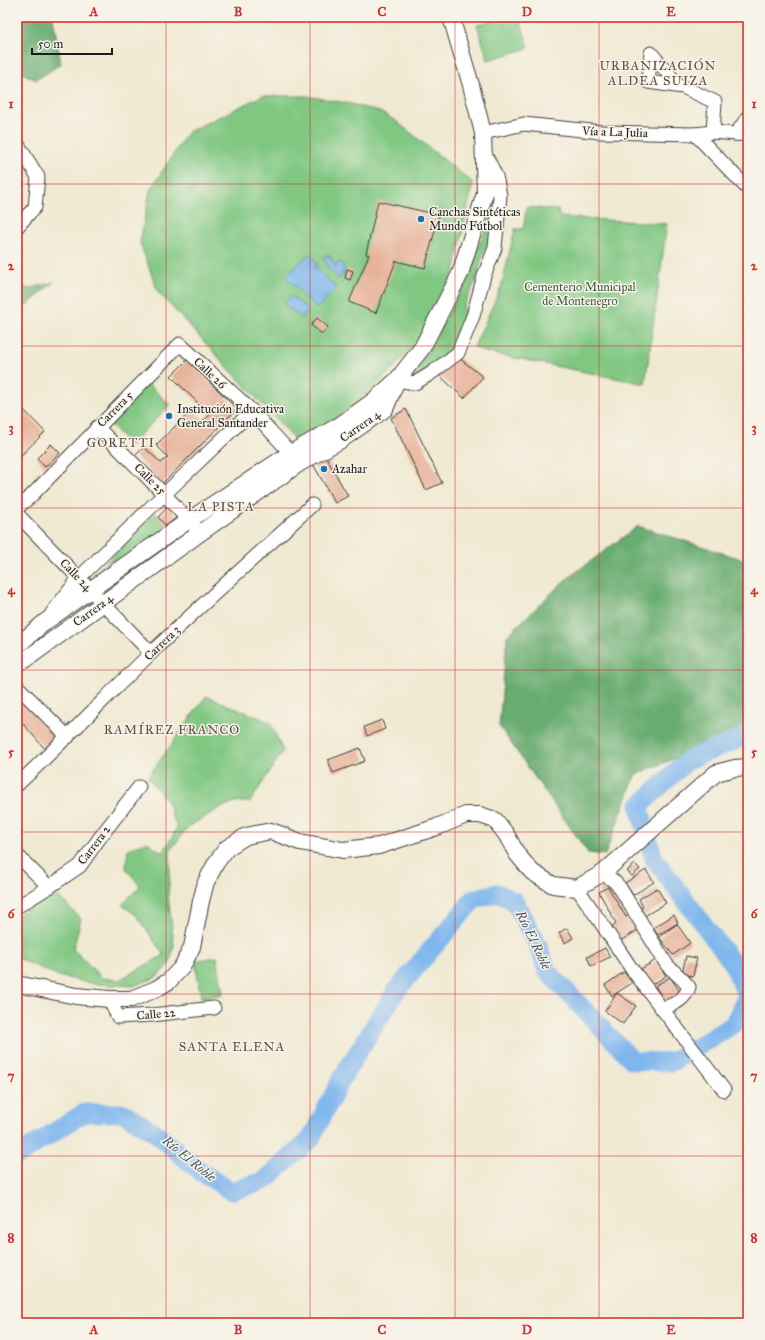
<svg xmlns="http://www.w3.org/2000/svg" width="765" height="1340" font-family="'IM FELL Great Primer',serif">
<rect width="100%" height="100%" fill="#f7f3e8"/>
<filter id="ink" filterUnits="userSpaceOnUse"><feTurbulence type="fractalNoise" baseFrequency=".025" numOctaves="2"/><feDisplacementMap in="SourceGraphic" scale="8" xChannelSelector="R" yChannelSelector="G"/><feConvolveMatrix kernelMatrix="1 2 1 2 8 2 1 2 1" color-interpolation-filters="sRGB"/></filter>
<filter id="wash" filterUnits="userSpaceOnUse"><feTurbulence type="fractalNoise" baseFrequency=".012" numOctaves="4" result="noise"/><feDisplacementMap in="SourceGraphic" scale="16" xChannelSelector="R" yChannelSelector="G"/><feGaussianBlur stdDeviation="0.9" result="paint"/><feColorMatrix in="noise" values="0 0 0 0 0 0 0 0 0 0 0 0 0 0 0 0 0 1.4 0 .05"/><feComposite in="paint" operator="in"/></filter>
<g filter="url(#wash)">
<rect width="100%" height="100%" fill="#f0e9d2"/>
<g fill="#80c782" stroke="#4e724f">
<path d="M503,17H519L529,48L488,60L477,25Z"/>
<path d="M262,96H306L347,103L380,112L396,121L473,183L454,272L416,343L398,364L351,408L297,442L158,292L140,243L150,190L188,132Z"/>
<path d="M527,207L558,210L560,217L667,224L645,384L485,352L474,347L501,287L515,229H523Z"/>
<path d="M492,211L496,212L493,245L484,250L476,281L463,307L469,315L453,352L415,378L410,377C446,327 471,270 492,211Z"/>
<path d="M147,383L170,405L130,445L107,422Z"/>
<path d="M155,513L168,528L100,578L96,573Z"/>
<path d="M206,696L270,722L283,751L250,802H234L220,808L188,827L170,851V874L168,895L174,945L169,965L155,978L133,986L94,984L59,976L17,958V915L25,910L57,895L81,919L73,949L102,978L119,980L164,955L136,915L122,905L140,886L126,868L128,849L147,842L163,853L177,828L167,802L148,777Z"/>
<path d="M217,957L223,994L201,998L195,961Z"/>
</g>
<g fill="#68ac70" stroke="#426446">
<path d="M17,17H53L61,64L36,80L22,73L17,65Z"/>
<path d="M17,282L28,289L54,282L17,314Z"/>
<path d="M638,526L748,561V730L636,774L605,855L588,853L499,726L507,636L564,581Z"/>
</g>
<g fill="#7eb6ee" stroke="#4d6985">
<path d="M309,254L318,263L315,267L337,288L317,308L286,277Z"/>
<path d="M325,256H330L335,268L337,267L336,263L338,262L343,264L344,271L341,277L338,278L328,268V265L326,263L323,257Z"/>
<path d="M291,296L309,310L302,318L284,304Z"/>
</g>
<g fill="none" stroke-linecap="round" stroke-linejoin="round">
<path stroke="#7eb6ee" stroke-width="19" d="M17,1156L84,1113H124L157,1134L201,1172L231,1191L264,1181L310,1140L343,1076L396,991L474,899L497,893L514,901L538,945L547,971L633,1061L672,1062L734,1024L747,996L732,962L654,859L639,806L688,760L748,735"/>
</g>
<g id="blocks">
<g fill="#e7b29a">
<path d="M378,201L439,215L425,268L396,261L376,313L349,302L369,255L366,254Z"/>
<path d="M347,269L353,271L350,280L345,278Z"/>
<path d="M317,318L328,327L322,334L311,325Z"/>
<path d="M459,358L483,377L464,398L439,375Z"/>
<path d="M187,360L237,409L162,484L135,456L144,447L161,463L168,457L156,445L193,409L204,420L210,415L171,376Z"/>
<path d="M17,403L45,432L17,459Z"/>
<path d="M406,409L442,483L426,490L391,418Z"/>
<path d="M51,444L60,453L45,467L37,458Z"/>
<path d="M326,457L348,496L335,503L313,464Z"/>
<path d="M168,507L177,517L166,526L158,517Z"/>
<path d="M17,690L59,738L46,750L17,717Z"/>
<path d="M382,720L385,729L367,736L364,727Z"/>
<path d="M360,748L365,761L333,773L328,760Z"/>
<path d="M635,864L640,869L632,876L627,871Z"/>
<path d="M646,870L654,882L633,895L625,883Z"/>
<path d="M608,887L626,917L632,913L641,928L620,941L611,927L616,923L599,892Z"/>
<path d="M657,888L666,903L643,917L638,910L643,907L639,899Z"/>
<path d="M674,915L678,923L658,935L653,928Z"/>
<path d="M677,924L690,943L673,955L659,937Z"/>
<path d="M567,928L573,938L565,943L559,933Z"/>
<path d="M605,948L610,957L591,966L587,957Z"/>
<path d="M686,956L697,958L693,976L682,974Z"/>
<path d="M656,960L666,976L651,985L641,969Z"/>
<path d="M624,972L632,983L612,996L605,985Z"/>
<path d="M670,977L680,992L665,1002L655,986Z"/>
<path d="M617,993L636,1006L623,1024L605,1011Z"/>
</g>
</g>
</g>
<g filter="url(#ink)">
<use href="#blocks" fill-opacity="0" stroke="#3c3b37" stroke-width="1"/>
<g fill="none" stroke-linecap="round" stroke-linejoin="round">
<defs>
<g id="minor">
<path d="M678,85L651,53L648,82L683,87L715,102L713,132"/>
<path d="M483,133L524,124L601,132L695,134L713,132L748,135"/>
<path d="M695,134L748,189"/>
<path d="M736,134L748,117"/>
<path d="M17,143L38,177L35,207L17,227"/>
<path d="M397,380L415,383L430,374L458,353L473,316L484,276L495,248L500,195L496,176L485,154"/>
<path d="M97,427L164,494L195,527"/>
<path d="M17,508L31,496L180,344L252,411L297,460"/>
<path d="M17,514L151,653"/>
<path d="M52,613L79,578L152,506L252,411"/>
<path d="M17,686L68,737"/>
<path d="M17,785C63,742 106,697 151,653C204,602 259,554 312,505"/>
<path d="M17,855L49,887"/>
<path d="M603,873L615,882L620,888L667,965L682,979L689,987C685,1000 674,1004 662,1009"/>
<path d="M577,888L601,923L631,968L724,1090"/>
<path d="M20,905L49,887L80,866L101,836L139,787"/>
<path d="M109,999L118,1017L152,1015L214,1008"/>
</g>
<g id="major">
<path d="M17,646L45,622L189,520L291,453L340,425L372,402L397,380L422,348L460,274L485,193L483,133L471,85L451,17"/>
<path d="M17,663L25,660L200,533L300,463L341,440L385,409L395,385"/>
<path d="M17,984L76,996L109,999H131L156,989L169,981L182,967L192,947L201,901L206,882L216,863L227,848L246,836L271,831L300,842L343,850L379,846L437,827L466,815H480L495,820L506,834L517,854L532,872L553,885L577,888L603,873L716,773L735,768L748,767"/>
</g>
</defs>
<use href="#minor" stroke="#3c3b37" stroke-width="15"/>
<use href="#major" stroke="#3c3b37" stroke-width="18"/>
<use href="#minor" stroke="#fff" stroke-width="13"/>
<use href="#major" stroke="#fff" stroke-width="16"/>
</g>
</g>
<path fill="none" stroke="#d62828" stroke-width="1" stroke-opacity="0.55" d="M166,17V1323M310,17V1323M455,17V1323M599,17V1323M17,184H748M17,346H748M17,508H748M17,670H748M17,832H748M17,994H748M17,1156H748"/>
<g fill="#1f6fb2" stroke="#f7f3e8" stroke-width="1.5">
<circle cx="421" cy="219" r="4"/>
<circle cx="169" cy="416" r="4"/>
<circle cx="324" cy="469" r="4"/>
</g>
<g text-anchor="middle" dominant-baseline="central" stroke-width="3" stroke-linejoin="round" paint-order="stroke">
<g font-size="12" fill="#1c1c1c" stroke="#f7f3e8">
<text transform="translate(615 132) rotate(2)">Vía a La Julia</text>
<text transform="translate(210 373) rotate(43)">Calle 26</text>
<text transform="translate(115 409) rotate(-45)">Carrera 5</text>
<text transform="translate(360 426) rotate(-35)">Carrera 4</text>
<text transform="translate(150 479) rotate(45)">Calle 25</text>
<text transform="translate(76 575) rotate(46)">Calle 24</text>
<text transform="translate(93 610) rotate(-36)">Carrera 4</text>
<text transform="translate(162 643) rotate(-44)">Carrera 3</text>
<text transform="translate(94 845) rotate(-53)">Carrera 2</text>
<text transform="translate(156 1014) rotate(-5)">Calle 22</text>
</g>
<g font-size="12" fill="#1c1c1c" stroke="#f7f3e8" text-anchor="start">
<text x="429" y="212">Canchas Sintéticas<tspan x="429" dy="14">Mundo Fútbol</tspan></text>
<text x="177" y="409">Institución Educativa<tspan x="177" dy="14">General Santander</tspan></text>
<text x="332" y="469">Azahar</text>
</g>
<g font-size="12" fill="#3f5840" stroke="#f7f3e8">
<text x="580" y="287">Cementerio Municipal<tspan x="580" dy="14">de Montenegro</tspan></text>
</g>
<g font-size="13" letter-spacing="1" fill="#635048" stroke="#f7f3e8">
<text x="658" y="66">URBANIZACIÓN<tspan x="658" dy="15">ALDEA SUIZA</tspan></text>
<text x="121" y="443">GORETTI</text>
<text x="221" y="507">LA PISTA</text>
<text x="172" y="730">RAMÍREZ FRANCO</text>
<text x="232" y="1047">SANTA ELENA</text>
</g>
<g font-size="13" font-style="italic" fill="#3e5266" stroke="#f7f3e8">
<text transform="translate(533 940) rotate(64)">Río El Roble</text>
<text transform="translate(189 1159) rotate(39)">Río El Roble</text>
</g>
</g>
<rect width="765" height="1340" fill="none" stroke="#f7f3e8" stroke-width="44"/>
<path d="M32 48v6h80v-6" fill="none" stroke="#1c1c1c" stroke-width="2"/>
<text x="38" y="48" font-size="12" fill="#1c1c1c" stroke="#f7f3e8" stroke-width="3" paint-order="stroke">50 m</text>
<rect x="22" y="22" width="721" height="1296" fill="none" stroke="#d62828" stroke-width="1.5"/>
<g font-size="13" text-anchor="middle" font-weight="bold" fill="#d62828">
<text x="94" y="16">A</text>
<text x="238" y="16">B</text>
<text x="382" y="16">C</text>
<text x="527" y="16">D</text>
<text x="671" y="16">E</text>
<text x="11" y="108">1</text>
<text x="754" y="108">1</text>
<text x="11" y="270">2</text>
<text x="754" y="270">2</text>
<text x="11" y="432">3</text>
<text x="754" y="432">3</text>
<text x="11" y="594">4</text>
<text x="754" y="594">4</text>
<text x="11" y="756">5</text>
<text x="754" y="756">5</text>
<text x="11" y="918">6</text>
<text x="754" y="918">6</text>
<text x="11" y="1080">7</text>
<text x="754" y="1080">7</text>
<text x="11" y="1242">8</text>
<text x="754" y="1242">8</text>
<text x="94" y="1334">A</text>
<text x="238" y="1334">B</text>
<text x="382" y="1334">C</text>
<text x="527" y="1334">D</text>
<text x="671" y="1334">E</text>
</g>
</svg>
